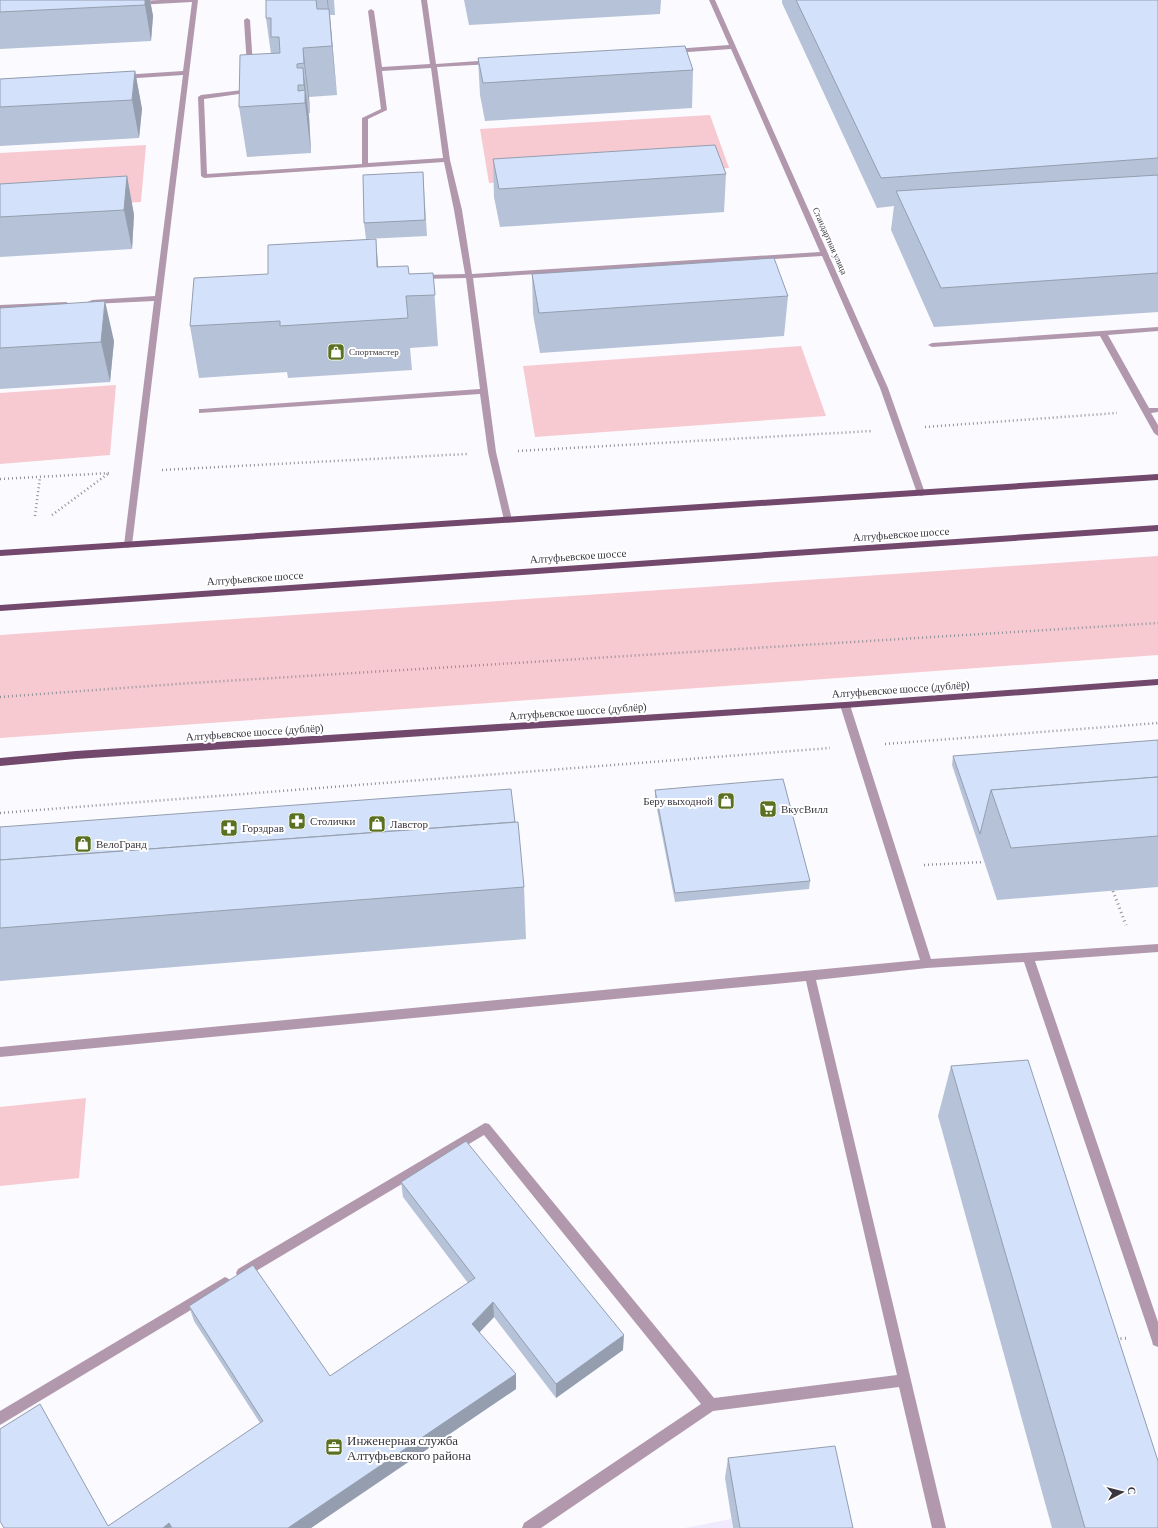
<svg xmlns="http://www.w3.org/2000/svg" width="1158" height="1528" font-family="'Crimson Pro',serif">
<rect width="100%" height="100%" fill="#fbfaff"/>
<path fill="#efeafd" d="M731,1519L732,1528H685Z"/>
<g fill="#f7cad2">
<path d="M710,115L729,168L489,183L480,129Z"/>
<path d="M146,145L141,202L0,211V153Z"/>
<path d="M801,346L826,416L535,437L523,366Z"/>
<path d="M116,385L110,455L0,464V393Z"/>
<path d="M1158,556V655L0,738V635Z"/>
<path d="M86,1098L79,1178L0,1186V1107Z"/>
</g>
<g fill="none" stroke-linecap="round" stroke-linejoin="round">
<g stroke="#918f97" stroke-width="2.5" stroke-dasharray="1 3" stroke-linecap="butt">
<path d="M925,427L1117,413"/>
<path d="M518,451L872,431"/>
<path d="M162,470L467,454"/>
<path d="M0,479L111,473"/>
<path d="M52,515L109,473"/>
<path d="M35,516L40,477"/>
<path d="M0,697L177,684L1158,623"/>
<path d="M885,744L1158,723"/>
<path d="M0,813L830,748"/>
<path d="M924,865L984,862"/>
</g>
<g stroke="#918f97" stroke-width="3" stroke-dasharray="1 3.5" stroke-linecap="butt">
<path d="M1113,891L1126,925"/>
<path d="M1116,1339L1129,1338"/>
</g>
<g fill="#b298ad" fill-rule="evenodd">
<path d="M160,0H198L132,545L128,548L124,545L154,301L92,304L88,302L92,300L155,296L183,75L122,79L119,77L122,75L183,71L192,2L137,5L134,3L137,1Z"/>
<path d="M421,0H427L436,64L492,60L495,62L492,64L437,67L450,160L462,210L472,274L820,252L731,49L674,53L671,51L674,49L729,45L709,0H715L888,388L925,493L924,495L921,496L917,493L880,388L822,256L473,278L496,452L512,520L508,523L504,520L488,452L480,394L199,413V409H202L480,389L466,278L420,279L416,277L420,275L465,274L454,210L444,162L204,178L201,176L198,97L201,95L251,89L254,91L253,92L204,99L207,174L362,164V118L381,109L368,11L371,9L374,11L382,67L430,64ZM431,68L443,158L368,163V119L387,110L382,71Z"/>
<path d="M247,18L250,20L253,67L250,69L247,67L244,20Z"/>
<path d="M66,302L70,304L69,306L0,309V305Z"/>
<path d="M1158,327V331L1108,335L1149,408H1158V412L1151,413L1158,425V436L1154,433L1100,336L932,347L928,345L932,343Z"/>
<path d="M845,702L850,705L931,959L1158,944V952L1035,961L1158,1322V1347L1153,1345L1152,1341L1024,962L927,968L816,980L946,1528H932L899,1387L713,1411L541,1528H522L524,1523L701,1404L484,1135L246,1277L242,1279L238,1277L236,1273L238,1269L485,1123L489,1124L714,1398L897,1375L806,981L0,1057V1047L920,960L840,705Z"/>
<path d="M225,1277L229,1279L231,1283L229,1287L0,1425V1411Z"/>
</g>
<g fill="#73486d" fill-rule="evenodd">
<path d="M1158,474V480L0,556V550Z"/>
<path d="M1158,525V531L0,611V605Z"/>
<path d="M1158,679V685L845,708L76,759L0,766V758L76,751L845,702Z"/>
</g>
</g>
<g fill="#b6c2d7">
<path d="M0,0H150L153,16L151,41L0,49Z"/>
<path d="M266,0H334L335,15H330L337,95L309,97L310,113H309L311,153L247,157L239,107L271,54L266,18Z"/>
<path d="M464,0H661L660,14L469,25Z"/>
<path d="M782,0H1158V312L934,327L891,230L894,206L877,208L782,3Z"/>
<path d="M478,58L693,70L692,108L485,121L480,95Z"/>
<path d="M135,71L142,109L139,138L0,146V79Z"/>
<path d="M493,159L726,174L724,212L500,227L494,197Z"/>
<path d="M423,172L427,236L366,239L364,223Z"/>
<path d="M127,176L134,215L132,249L0,257V184Z"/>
<path d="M378,267L409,274L433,273L438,346L410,348L412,370L288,378L287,372L199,378L190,326Z"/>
<path d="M532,274L788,296L784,336L540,353L533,314Z"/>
<path d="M0,308L114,341L110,382L0,389Z"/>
<path d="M1158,740V887L997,900L952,765L953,756Z"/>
<path d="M655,790L810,881L809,889L675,902L655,799Z"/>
<path d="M515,822L524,887L526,939L0,981V827Z"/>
<path d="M951,1066L1158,1528H1052L938,1116Z"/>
<path d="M401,1182L623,1350L556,1398L494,1317L479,1333L516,1374V1389L311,1528H4L108,1526L260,1423L194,1321L189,1306L330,1376L468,1283L403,1197Z"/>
<path d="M728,1458L853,1528H733L725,1478Z"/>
</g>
<g fill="#949eaf">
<path d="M145,0H150L153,16L151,41L145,5Z"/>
<path d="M327,0H328L329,15V9L337,95Z"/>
<path d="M303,48L309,97L310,113L304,63Z"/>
<path d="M303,68L309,118L311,153L305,103Z"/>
<path d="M135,71L142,109L139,138L132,100Z"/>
<path d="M127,176L134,215L132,249L124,210Z"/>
<path d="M376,239L380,290L377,267Z"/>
<path d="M105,301L114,341L110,382L101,342Z"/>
<path d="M493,1302L494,1317L473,1339L472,1324Z"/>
<path d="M624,1335L623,1350L556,1398V1384Z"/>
<path d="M516,1374V1389L311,1528H288Z"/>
<path d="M169,1523L171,1528H163Z"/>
</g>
<g fill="#d4e1fa" stroke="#949eaf">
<path d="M0,0H145V5L0,12Z"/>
<path d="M266,0H316L317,9H329L332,46L303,48L304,63L297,64V68H303L304,85H298V91L305,90V103L239,107L240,55L280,53L279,37H271V18H266Z"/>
<path d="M796,0H1158V158L881,178Z"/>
<path d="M685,46L693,70L483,83L478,58Z"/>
<path d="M135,71L132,100L0,107V79Z"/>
<path d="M715,145L726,174L499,189L493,159Z"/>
<path d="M423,172L425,220L364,223L363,175Z"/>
<path d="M1158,175V273L941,288L896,191Z"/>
<path d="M127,176L124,210L0,217V184Z"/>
<path d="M376,239L377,267L408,266L409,274L433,273L435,295L406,296L408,318L280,326V321L190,326L194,278L268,274V245Z"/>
<path d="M774,258L788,296L539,313L532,274Z"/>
<path d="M105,301L101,342L0,348V308Z"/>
<path d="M1158,740V777L991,790L980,834L953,756Z"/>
<path d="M1158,777V836L1011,848L991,790Z"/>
<path d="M783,779L810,881L675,893L655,790Z"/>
<path d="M511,789L515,822L0,860V827Z"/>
<path d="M518,822L524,887L0,928V860Z"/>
<path d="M1028,1060L1158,1461V1528H1085L951,1066Z"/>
<path d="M466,1141L624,1335L556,1384L493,1302L472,1324L516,1374L288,1528H172L169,1523L163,1528H4L0,1521V1429L40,1404L108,1526L263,1421L189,1306L253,1265L330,1376L475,1278L401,1182Z"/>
<path d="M835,1446L853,1528H740L728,1458Z"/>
</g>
<defs>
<symbol id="shop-square" viewBox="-11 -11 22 22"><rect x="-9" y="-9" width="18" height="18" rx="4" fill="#5b7122" stroke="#fff"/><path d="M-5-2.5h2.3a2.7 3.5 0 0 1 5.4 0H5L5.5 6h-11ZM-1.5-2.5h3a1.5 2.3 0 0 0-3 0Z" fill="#fff"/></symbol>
<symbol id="supermarket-square" viewBox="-11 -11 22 22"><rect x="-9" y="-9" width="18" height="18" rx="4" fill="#5b7122" stroke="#fff"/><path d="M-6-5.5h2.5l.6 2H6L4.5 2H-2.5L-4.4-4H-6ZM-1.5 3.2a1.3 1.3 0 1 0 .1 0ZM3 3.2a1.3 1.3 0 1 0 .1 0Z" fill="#fff"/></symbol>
<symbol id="pharmacy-square" viewBox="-11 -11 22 22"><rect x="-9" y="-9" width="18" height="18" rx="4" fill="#5b7122" stroke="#fff"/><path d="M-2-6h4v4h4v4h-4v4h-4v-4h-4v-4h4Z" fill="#fff"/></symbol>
<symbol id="office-square" viewBox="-11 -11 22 22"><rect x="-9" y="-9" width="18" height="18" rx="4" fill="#5b7122" stroke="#fff"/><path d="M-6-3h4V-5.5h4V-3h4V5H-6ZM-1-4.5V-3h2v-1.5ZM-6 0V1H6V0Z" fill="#fff"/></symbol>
</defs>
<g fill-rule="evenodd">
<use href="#shop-square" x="326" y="342" width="20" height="20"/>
<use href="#shop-square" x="716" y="791" width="20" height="20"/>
<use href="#supermarket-square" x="758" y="799" width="20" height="20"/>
<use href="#pharmacy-square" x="287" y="811" width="20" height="20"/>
<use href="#shop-square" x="367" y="814" width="20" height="20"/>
<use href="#pharmacy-square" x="219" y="818" width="20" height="20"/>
<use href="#shop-square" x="73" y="834" width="20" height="20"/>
<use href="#office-square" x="324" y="1437" width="20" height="20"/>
</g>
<g text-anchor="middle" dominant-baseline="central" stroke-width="4" stroke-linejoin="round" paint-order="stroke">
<g font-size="9" fill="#393640" stroke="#fff">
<text transform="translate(830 241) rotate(66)">Стандартная улица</text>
</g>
<g font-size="9" fill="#393640" stroke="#fff" text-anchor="start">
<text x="349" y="352">Спортмастер</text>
</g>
<g font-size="11" fill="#393640" stroke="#fff">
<text transform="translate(901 534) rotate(-4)">Алтуфьевское шоссе</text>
<text transform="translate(578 556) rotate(-4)">Алтуфьевское шоссе</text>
<text transform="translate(255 578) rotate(-4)">Алтуфьевское шоссе</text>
<text transform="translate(901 689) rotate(-4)">Алтуфьевское шоссе (дублёр)</text>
<text transform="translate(578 711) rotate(-4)">Алтуфьевское шоссе (дублёр)</text>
<text transform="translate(255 732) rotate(-4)">Алтуфьевское шоссе (дублёр)</text>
</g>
<g font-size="11" fill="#393640" stroke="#fff" text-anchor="start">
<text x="713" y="801" text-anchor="end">Беру выходной</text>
<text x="781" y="809">ВкусВилл</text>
<text x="310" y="821">Столички</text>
<text x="390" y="824">Лавстор</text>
<text x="242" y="828">Горздрав</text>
<text x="96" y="844">ВелоГранд</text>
</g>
<g font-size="13" fill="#393640" stroke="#fff" text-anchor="start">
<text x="347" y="1440">Инженерная служба<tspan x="347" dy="15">Алтуфьевского района</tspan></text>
</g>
</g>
<g transform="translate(1122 1492) rotate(83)" stroke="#ffffff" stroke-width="3" paint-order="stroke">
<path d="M0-3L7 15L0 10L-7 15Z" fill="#393640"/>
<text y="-6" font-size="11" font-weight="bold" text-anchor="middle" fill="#393640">С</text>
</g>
</svg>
